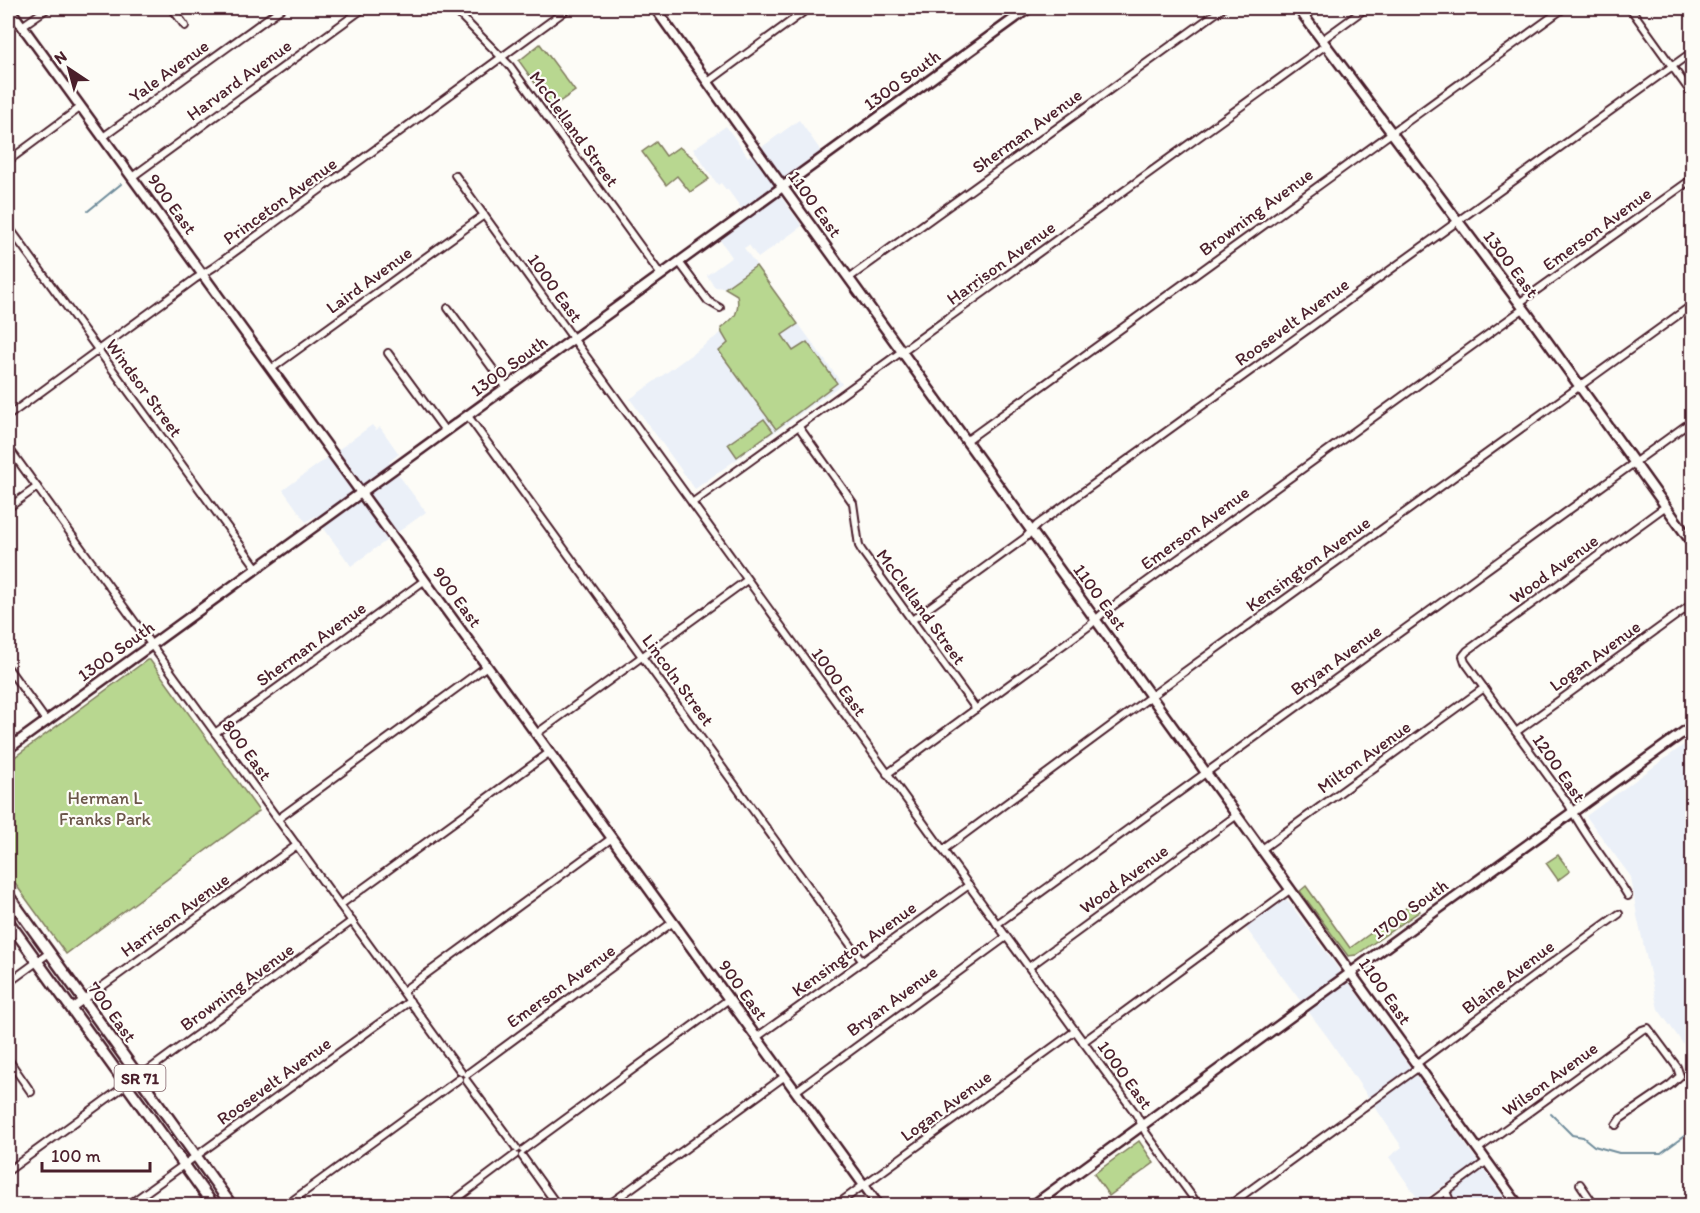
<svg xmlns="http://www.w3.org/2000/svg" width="1700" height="1213" font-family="Itim,sans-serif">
<rect width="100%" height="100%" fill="#fdfcf7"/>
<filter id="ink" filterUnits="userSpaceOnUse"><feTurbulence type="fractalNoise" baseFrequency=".0167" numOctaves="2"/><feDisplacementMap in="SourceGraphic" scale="12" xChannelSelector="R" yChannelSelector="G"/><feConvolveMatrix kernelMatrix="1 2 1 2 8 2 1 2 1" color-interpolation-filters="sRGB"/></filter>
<g filter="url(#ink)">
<g fill="#ebf0f8">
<path d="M799,120L821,151L773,186L802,226L758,258L749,245L744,248L842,384L695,489L630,399L721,333V328L736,315L739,304L737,295L725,288L714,287L707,275L732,257L720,240L749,219L728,190H726L721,183L718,185L693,149L726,126L748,157Z"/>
<path d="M372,425L376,430L380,427L399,454L389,462L426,512L351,566L315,516L306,522L283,490Z"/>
<path d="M1692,739V1056L1658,1009L1637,916L1631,877L1586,816Z"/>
<path d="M1285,897L1369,1010L1509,1205H1457L1448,1183L1420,1202L1389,1157L1402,1147L1329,1039L1245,927Z"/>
</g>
<g fill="#b8d790" stroke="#817b5e" stroke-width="1.5">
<path d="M540,44L575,91L552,107L519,61Z"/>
<path d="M656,142L666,156L679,147L692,157L709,179L690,192L677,176L666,185L642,152Z"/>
<path d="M756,266L798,324L782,335L793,351L807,342L837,383L776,429L719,351L728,343L722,333L721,328C735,318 740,313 737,295L725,288Z"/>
<path d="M764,419L773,431L737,457L728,444Z"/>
<path d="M147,660H150L259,811L66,954L8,874V762Z"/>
<path d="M1558,855L1570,871L1558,880L1546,863Z"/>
<path d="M1306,886L1350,948L1413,903L1420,911L1356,955L1348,956L1300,891Z"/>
<path d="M1139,1141L1154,1163L1109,1196L1094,1174Z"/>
</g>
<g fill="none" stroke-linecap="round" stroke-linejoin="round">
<g stroke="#6f8c9b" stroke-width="2">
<path d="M88,211L121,184"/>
<path d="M1551,1114L1572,1135L1583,1137L1594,1146L1619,1153H1661L1687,1134L1692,1132"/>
</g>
<defs>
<g id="street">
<path d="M172,8L185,26"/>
<path d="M453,8L510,66L661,275"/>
<path d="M1630,8L1692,94"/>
<path d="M22,26L48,8"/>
<path d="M1322,40L1366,8"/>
<path d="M708,82L809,8"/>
<path d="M103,137L282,8"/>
<path d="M8,161L81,107"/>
<path d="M455,175L943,850L1136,1114L1146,1133L1199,1206"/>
<path d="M132,177L364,8"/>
<path d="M8,226L257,568"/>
<path d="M679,262L708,301L720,308"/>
<path d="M849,278L1223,8"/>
<path d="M1519,303L1692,179"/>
<path d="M448,308L507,388"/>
<path d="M388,353L446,432"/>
<path d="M271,369L484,215"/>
<path d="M8,416L195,279L214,267L569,8"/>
<path d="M468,416L863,962"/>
<path d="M799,427L853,503L859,546L862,551L976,709"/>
<path d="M966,441L1564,8"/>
<path d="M8,447L461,1072"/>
<path d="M692,503L1326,45"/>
<path d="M8,508L37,487"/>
<path d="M912,620L1025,538L1037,525L1692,52"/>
<path d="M8,668L47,722"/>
<path d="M1516,732L1692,604"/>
<path d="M215,733L425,580"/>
<path d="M536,734L747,580"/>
<path d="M887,774L1089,626L1102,614L1523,309"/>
<path d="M278,819L487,666"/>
<path d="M1262,849L1484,688"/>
<path d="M943,850L1173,680L1692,305"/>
<path d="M1628,896C1609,864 1585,837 1569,805L1465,662L1463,656L1467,651L1666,506"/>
<path d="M340,905L550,752"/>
<path d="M997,924L1692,421"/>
<path d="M1029,967L1237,815"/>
<path d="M8,983L49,953"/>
<path d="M403,991L612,838"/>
<path d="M71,1009L297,845"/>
<path d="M757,1037L969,885"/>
<path d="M1083,1042L1291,889"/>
<path d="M8,1059L31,1092"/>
<path d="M1416,1064C1484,1014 1550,963 1619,914"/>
<path d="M467,1074L673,922"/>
<path d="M139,1077L352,921"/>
<path d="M466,1080L517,1149"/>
<path d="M796,1091L1006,937"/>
<path d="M1478,1149L1642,1030L1648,1028L1677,1067L1680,1076L1670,1085L1620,1119L1616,1125"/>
<path d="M523,1150L729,999"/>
<path d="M522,1156L558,1206"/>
<path d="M8,1171L126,1085"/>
<path d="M1580,1184L1595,1206"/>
<path d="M1446,1191L1452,1206"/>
<path d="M127,1206L410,1001"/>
<path d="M285,1206L459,1079"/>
<path d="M447,1206L515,1155"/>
<path d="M607,1206L785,1076"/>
<path d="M835,1206L1075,1031"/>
<path d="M1228,1206L1419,1067"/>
<path d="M1426,1206L1487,1161"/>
<path d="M1690,1206L1692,1204"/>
</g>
<g id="secondary">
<path d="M9,8L879,1206"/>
<path d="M655,8L736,122L1519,1206"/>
<path d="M1298,8L1527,313L1692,543"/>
<path d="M8,749L1029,8"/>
<path d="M1032,1206L1416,925L1692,726"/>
</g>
<g id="primary">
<path d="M8,895L232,1206"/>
<path d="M8,921L214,1206"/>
</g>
</defs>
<use href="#street" stroke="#4a1f2b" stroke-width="10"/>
<use href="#secondary" stroke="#4a1f2b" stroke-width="13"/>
<use href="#primary" stroke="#4a1f2b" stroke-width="14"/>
<use href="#street" stroke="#fdfcf7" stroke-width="6"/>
<use href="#secondary" stroke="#fdfcf7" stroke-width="8"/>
<use href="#primary" stroke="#fdfcf7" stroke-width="9"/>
</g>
</g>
<g text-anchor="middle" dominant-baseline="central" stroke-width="4.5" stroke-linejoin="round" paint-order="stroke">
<rect fill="#fdfcf7" stroke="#806168" stroke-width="1.5" x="114.5" y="1065" width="51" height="26" rx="4.5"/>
<g font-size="16" font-weight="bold" fill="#4a1f2b">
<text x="140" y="1078">SR 71</text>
</g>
<g font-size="18" fill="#4a1f2b" stroke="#fdfcf7">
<text transform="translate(169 71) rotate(-36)">Yale Avenue</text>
<text transform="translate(239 80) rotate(-36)">Harvard Avenue</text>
<text transform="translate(902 80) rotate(-36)">1300 South</text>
<text transform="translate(574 129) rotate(54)">McClelland Street</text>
<text transform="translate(1027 131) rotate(-36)">Sherman Avenue</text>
<text transform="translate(280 201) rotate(-36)">Princeton Avenue</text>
<text transform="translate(172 204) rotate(54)">900 East</text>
<text transform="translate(815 204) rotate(54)">1100 East</text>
<text transform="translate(1256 212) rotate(-36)">Browning Avenue</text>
<text transform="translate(1597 229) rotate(-36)">Emerson Avenue</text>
<text transform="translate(1001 263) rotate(-36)">Harrison Avenue</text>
<text transform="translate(1511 264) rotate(53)">1300 East</text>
<text transform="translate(369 280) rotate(-36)">Laird Avenue</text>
<text transform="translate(555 288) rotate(54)">1000 East</text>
<text transform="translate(1292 322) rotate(-36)">Roosevelt Avenue</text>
<text transform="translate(509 366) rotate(-36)">1300 South</text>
<text transform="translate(144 388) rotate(54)">Windsor Street</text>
<text transform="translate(1195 528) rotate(-36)">Emerson Avenue</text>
<text transform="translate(1308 564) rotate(-36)">Kensington Avenue</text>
<text transform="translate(1554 569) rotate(-36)">Wood Avenue</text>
<text transform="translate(457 597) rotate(54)">900 East</text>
<text transform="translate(1100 597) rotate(54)">1100 East</text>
<text transform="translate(921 607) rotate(54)">McClelland Street</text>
<text transform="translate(311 644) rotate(-36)">Sherman Avenue</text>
<text transform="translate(116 651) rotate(-36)">1300 South</text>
<text transform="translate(1595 656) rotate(-36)">Logan Avenue</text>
<text transform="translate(1336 660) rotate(-36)">Bryan Avenue</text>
<text transform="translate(678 680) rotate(54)">Lincoln Street</text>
<text transform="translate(839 682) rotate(54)">1000 East</text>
<text transform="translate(247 750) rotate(54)">800 East</text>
<text transform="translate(1364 757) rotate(-36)">Milton Avenue</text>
<text transform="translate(1559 768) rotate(55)">1200 East</text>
<text transform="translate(1124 879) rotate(-36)">Wood Avenue</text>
<text transform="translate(1410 909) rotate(-36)">1700 South</text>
<text transform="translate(175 915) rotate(-36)">Harrison Avenue</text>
<text transform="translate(854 949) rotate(-36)">Kensington Avenue</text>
<text transform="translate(1508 977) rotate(-37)">Blaine Avenue</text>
<text transform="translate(561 986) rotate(-36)">Emerson Avenue</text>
<text transform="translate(237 987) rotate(-36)">Browning Avenue</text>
<text transform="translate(743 990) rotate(54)">900 East</text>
<text transform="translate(1385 991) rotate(55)">1100 East</text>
<text transform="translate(892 1001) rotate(-36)">Bryan Avenue</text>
<text transform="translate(112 1012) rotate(54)">700 East</text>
<text transform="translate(1125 1075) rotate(54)">1000 East</text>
<text transform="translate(1550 1079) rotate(-36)">Wilson Avenue</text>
<text transform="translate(274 1081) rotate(-36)">Roosevelt Avenue</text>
<text transform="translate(946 1106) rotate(-36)">Logan Avenue</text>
</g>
<g font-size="18" fill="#6b5649" stroke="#fdfcf7">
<text x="105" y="798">Herman L<tspan x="105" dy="21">Franks Park</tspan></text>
</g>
</g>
<rect width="1700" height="1213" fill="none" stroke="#fdfcf7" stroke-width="30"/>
<rect x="15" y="15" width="1670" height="1183" fill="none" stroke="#4a1f2b" stroke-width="2" filter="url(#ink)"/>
<g transform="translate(69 69) rotate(324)" stroke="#fdfcf7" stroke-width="4.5" paint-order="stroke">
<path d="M0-4.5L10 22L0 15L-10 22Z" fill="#4a1f2b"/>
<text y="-9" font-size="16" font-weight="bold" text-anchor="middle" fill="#4a1f2b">N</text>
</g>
<path d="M42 1162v9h108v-9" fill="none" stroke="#4a1f2b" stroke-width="3"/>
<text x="51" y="1162" font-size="18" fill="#4a1f2b" stroke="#fdfcf7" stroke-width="4.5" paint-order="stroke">100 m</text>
</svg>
